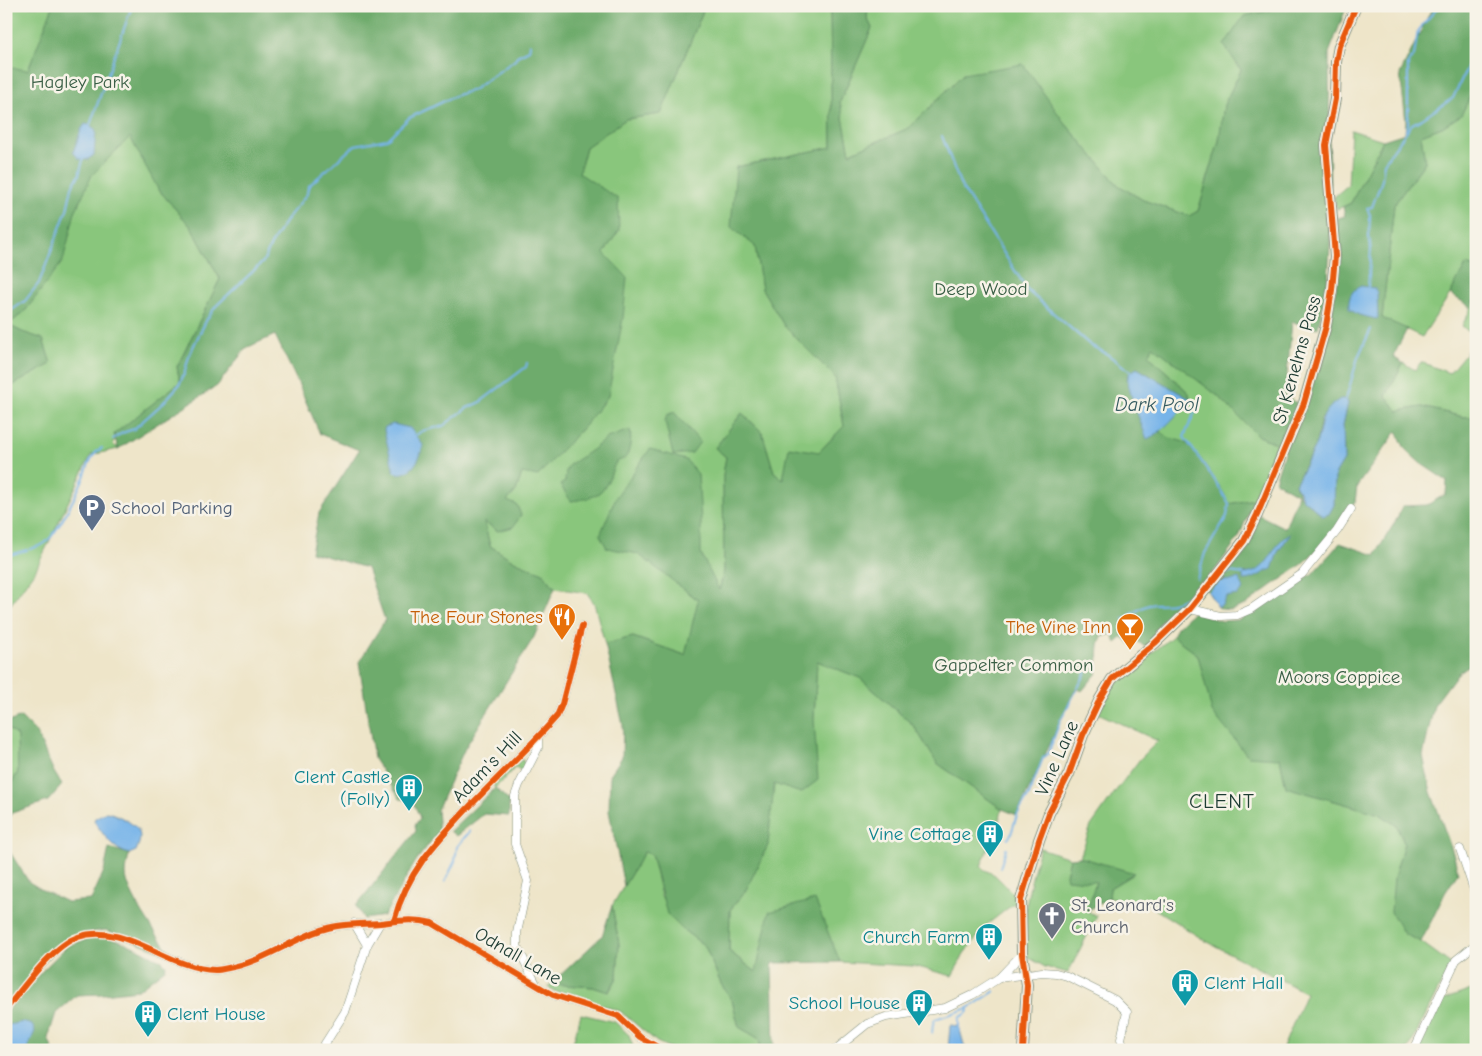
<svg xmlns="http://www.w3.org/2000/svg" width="1482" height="1056" font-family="'Comic Neue',sans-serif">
<rect width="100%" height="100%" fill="#f7f3e8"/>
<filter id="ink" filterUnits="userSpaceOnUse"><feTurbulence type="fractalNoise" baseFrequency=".02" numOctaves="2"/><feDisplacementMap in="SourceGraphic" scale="10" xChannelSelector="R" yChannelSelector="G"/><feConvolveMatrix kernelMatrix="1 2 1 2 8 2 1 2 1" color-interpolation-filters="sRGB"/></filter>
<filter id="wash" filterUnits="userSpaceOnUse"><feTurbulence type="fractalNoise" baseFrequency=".0096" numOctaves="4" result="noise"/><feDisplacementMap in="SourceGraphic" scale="20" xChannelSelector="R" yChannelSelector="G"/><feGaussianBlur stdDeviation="1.12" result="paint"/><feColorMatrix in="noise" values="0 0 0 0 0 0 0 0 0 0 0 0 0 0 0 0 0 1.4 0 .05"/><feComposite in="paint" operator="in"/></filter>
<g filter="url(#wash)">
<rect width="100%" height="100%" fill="#eee5c9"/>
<g fill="#89c67c" stroke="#548258">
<path d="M6,6H218L158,189L192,228L220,279L177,367L180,382L116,434L113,444L118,449L91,455L36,569L6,611V389L51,364L43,339L22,332L8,325L24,312L6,319Z"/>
<path d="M705,6H830L832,147L736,167L755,246L762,289L785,327L835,377L844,426L819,452L783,480L774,472L762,432L742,413L715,448L726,457L723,475L724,571L719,591L685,655L633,637L605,644L594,603L587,593L555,588L543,573L516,562L490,546L484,521L498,531L507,501L516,491L522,473H527L564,447L585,425L608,396L604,253L619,230L579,173L586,147L626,119L661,114Z"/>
<path d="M868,6H1289L1244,16L1241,70L1224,105L1219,141L1198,211L1189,216L1143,200L1118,185L1064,122L963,74L909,128L850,153L840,102L872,28L867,18Z"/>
<path d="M1476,85V268L1466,265L1450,294L1422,337L1382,318L1394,205L1425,162L1421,135L1442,127L1461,115Z"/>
<path d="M1351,130L1383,140L1351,203L1337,209L1334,197L1348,185Z"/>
<path d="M1476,298V338L1462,326Z"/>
<path d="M1476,341V417H1464L1422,407L1398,411L1386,396L1403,363L1415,370L1421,362L1449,373Z"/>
<path d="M1153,345L1218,396L1258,436L1278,444L1254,499L1229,504L1214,479L1190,446L1187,444L1165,437L1160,430L1171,420L1189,399V393L1148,355Z"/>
<path d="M1173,636L1198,655L1205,681L1280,758L1286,787L1380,814L1397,826L1404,843L1394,878L1404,934L1421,942L1451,964L1408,1050H1282L1306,993L1204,940L1144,902L1109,898L1110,888L1133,874L1080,857L1091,826L1118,788L1140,759L1158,741L1098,713L1116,682Z"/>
<path d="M817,661L860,678L914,726L937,763L1002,809L999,822L981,866L983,869L995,875L1018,898L1017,901L989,923L966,951L952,976L914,966L840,962L814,900L756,972L729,951L730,910L746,890L767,845L774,784L814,718Z"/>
<path d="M6,727L17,736L18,772L6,793Z"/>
<path d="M521,760H523L525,766L523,772L516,767L495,788L493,785Z"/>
<path d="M1040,848L1070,858L1066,875L1096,881L1087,911L1097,916L1068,973L1045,967L1028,957C1019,919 1030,884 1040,848Z"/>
<path d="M644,852L651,854L661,896L682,929L705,946L721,984L732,1000L739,1027L758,1038L762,1050H675L657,1042L620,1011L551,990L548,987L551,984L593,987L609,992L617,978L619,944L612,906Z"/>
<path d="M1471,990L1476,991V1050H1417L1441,1001Z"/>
<path d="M581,1014L615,1022L629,1035L633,1047L639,1050H571Z"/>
</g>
<g fill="#6eab6c" stroke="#467450" fill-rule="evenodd">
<path d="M53,6H705L661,114L626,119L586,147L579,173L618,199L619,230L604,253L627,277L623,318L608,396L585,425L538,476L522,473L516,491L507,501L517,505L521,515L513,527L498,531L484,522L490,546L516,562L543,573L555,588L534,637L465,748L437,810L439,831L416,861L384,916L364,919L356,906L416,831L415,825L420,818L413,801L400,799L374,759L359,662L385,620L367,568L311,552L319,513L359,450L320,434L298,383L275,335L246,348L217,386L118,449L114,434L180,382L177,367L220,279L192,228L158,189L130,137L92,175L75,212L63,261L26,310L8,325L22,332L43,339L51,364L6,389V67L28,70Z"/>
<path d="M830,6H868L867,18L872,28L840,102L850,153L909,128L963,74L1023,64L1064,122L1118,185L1143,200L1189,216L1198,211L1219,141L1224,105L1241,70L1224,45L1244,16L1289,6H1347L1329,53L1330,245L1328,279L1318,328L1292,322L1285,396L1299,404L1278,444L1258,436L1218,396L1153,346L1148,355L1189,393L1190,399L1137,368L1128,375L1127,378L1142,427L1151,437L1160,430C1168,441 1175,438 1186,443C1195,448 1225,493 1229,504L1254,499L1239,537L1216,569L1190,597L1187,604L1145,647L1136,640L1131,645L1123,637L1116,643L1112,634L1102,637L1099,645L1097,673L1082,691L1076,688L1017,815L1002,809L937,763L914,726L860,678L817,661L814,718L818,780L801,793L774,784L768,845L746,890L730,910L729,951L756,972L769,912L815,900L840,962L772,963L774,1050H762L758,1038L739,1027L732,1000L721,984L705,946L682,929L667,914L651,854L644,852L624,886L609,811L610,775L622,757L623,725L605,644L633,637L685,655L698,600L638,554L607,548L600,535L616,497L650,449L686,460L698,474L701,520V554L719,590L724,571L723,475L726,457L715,448L742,413L762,432L774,472L783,479L789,447L819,452L844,426L835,377L785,327L762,289L755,246L731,227L736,167L832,147Z"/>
<path d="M1433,6H1476V85L1461,115L1442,127L1421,135L1425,162L1394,205L1382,318L1407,329L1393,357L1403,363L1386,396L1398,411L1422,407L1464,417H1476V656L1468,666L1458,673L1434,705L1423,756L1431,792L1454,856L1458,873L1445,893L1421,942L1404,934L1391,912L1394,878L1404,843L1397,826L1380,814L1286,787L1280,758L1248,756L1212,712L1198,655L1173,636L1177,627L1193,612L1222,621L1239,620L1312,574L1340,543L1375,555L1398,517L1402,506L1427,505L1446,494L1447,481L1420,463L1405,449L1397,431L1357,486L1355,502L1343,512L1339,526L1304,563L1245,605L1231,610L1221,609L1218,607L1206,589L1243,553L1259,515L1285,528L1298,495L1275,481L1336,289L1338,218L1345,216L1343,207L1351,203L1383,140L1405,133L1406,121L1400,74ZM1348,403L1343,425L1344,460L1335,475L1334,505L1323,516L1299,495L1295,484L1316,444L1321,419Z"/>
<path d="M1466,265L1476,268V298L1471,307L1450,294Z"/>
<path d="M674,412L700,442L692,453L673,455L665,421L667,415Z"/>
<path d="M630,430C632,437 630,454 624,459C621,460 618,461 616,462C611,471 609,484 601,491C594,498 580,500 571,501L560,485L565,482L566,471L569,465L592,450L607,438Z"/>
<path d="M21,717L36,732L54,772L62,785L48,801L12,813L6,820V793L18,772L17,736L6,727V723Z"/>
<path d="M495,788L509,801V816L484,814L456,836L450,831Z"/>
<path d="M6,846L29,882L44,891L67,902L91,900L104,871L109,848L129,854C128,861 126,868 126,874C126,892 157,936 169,951L167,954L106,930L92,932L60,944L6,1006Z"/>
<path d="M1080,857L1134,873L1110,888L1109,898L1087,911L1096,882L1067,879L1066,875L1070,858Z"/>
<path d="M612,906L619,944L617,978L608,992L593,987L551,984L602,936Z"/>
<path d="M97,936C120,937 142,951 162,961L166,965L165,969L138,990L103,994L77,995L56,1013L48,1038L53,1050H6V1012L43,970L67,946Z"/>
</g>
<g fill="#77b4e9" stroke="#4b788e">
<path d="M85,124L90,125L96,130L94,155L87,160L79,159L73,152L81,130Z"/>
<path d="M1361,286L1374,288L1377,292L1378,318L1376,319L1359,315L1349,309C1348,298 1351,290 1361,286Z"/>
<path d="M1137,368L1190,399C1179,412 1163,433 1147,439C1143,429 1125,384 1128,376C1129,372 1134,370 1137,368Z"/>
<path d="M1340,399H1346L1348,403L1343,425L1344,460L1335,475L1334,505L1329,514L1323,516L1303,499L1295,484C1302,472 1309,459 1315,446C1324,424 1316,416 1340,399Z"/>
<path d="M393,424L410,428L423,445C421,458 410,479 394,472L384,430L385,427Z"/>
<path d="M1291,533L1278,552L1272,569C1262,572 1254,581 1243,580V574C1272,573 1270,543 1291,533Z"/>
<path d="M1239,578L1243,587L1242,591L1237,595L1226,597L1222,605L1218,607L1208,592L1220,580L1231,581Z"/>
<path d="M106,812C113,812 135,824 138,830C142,837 139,844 136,851L129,854C112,849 104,835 94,821L95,818Z"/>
<path d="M23,1022L32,1025L35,1031L27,1050H6V1027L8,1025Z"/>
<path d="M952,1025L959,1026L964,1045L967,1050H948L950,1026Z"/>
</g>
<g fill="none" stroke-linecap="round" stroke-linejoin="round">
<g stroke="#77b4e9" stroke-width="2">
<path d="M90,125L132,6"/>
<path d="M1406,130L1408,124V63L1414,56L1418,30L1439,6"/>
<path d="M942,136L961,186L1028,291L1090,345L1107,354L1131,372"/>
<path d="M1368,287L1371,248L1369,237L1370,215L1367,208L1372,207L1382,180L1384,163L1390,154L1412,124L1422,119L1453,98L1467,68L1473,50L1476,45"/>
<path d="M6,314L25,301L39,283L67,210L72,187L79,175L83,160"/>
<path d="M1346,399L1358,357L1371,329"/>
<path d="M416,435L422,431L443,426L467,408L479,403L526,367L527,363"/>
<path d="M113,439L122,433L134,429L163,403L179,385L184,374L190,353L207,319L216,306L263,262L273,241L287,219L307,194L308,187L314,181L355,145L387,139L409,118L457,95L473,90L515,60L517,56L529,50L530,44"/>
<path d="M30,549C35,547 41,546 45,543C58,533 77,493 84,477C88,466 91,454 102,448"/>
<path d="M6,556L27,550"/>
<path d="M1224,574L1230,572L1243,574"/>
<path d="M1197,579L1205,553L1227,516L1229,504L1214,479L1184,437L1194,414L1200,407"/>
<path d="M1124,619C1132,614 1141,607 1149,605C1165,602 1170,607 1185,598"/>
<path d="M1008,839L1011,834L1017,815L1029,795L1043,758L1048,754L1061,719L1089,667"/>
<path d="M1000,868L1006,849"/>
<path d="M445,882L455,861L457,847L470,831"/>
<path d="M959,1026V1018L967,1013L969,1008"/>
<path d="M932,1033L933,1024L935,1019L969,1008L995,991"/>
</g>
</g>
</g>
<g filter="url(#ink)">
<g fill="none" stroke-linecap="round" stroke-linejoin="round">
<defs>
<g id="minor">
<path d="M1190,609L1221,616L1237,615L1251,609L1302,574L1337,531L1351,509"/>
<path d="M1460,849L1476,896"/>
<path d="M394,921C407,872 435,843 469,807C498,777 529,748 557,716L562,704L582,626"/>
<path d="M354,923L367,945"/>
<path d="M999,978L1042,972L1056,973L1067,976L1115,1000L1127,1012L1121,1039L1125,1050"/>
<path d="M536,984L517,946V933L528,881L515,844V796L519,785L538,748V737"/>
<path d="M6,1009C23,988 53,945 78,937C124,921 168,969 215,970C221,970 227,968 233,967C260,961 281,947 306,936C334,923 350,925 380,923C398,921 414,918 432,923L553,995L618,1016L640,1037L663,1050"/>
<path d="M321,1050L345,1012L367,945L380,923"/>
<path d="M835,1050L867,1024L886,1017L945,1008L972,995L999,978L1022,954"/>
<path d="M1414,1050L1456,960L1476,944"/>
</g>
<path id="tertiary" d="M1023,1050L1027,985L1022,954L1021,900L1039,840L1049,813L1069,774L1083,735L1100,699L1112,679L1155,643L1190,609L1244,541L1257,515L1304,403L1326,326L1332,290L1335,256L1326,145L1335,99L1336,62L1339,46L1356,6"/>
</defs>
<use href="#minor" stroke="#86917e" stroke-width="9"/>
<use href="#tertiary" stroke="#86917e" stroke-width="12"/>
<use href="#minor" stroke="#fff" stroke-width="8"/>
<use href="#tertiary" stroke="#fff" stroke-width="10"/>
<defs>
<g id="cycleway">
<path d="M394,921C407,872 435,843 469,807C498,777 529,748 557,716L562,704L582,626"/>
<path d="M6,1009C23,988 53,945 78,937C124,921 168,969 215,970C221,970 227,968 233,967C260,961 281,947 306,936C334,923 350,925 380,923C398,921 414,918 432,923L553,995L618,1016L640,1037L663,1050"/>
<path d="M1023,1050L1027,985L1022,954L1021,900L1039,840L1049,813L1069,774L1083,735L1100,699L1112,679L1155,643L1190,609L1244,541L1257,515L1304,403L1326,326L1332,290L1335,256L1326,145L1335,99L1336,62L1339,46L1356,6"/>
</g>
</defs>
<use href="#cycleway" stroke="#f7f3e8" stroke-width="9"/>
<use href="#cycleway" stroke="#e8590c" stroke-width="6"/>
</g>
</g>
<defs>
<symbol id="parking-pin" viewBox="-11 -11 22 30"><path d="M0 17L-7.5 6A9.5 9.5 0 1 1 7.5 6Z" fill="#5c6f8a" stroke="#f7f3e8"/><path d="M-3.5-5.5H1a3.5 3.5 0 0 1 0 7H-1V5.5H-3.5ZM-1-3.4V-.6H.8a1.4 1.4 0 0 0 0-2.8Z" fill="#fff"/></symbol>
<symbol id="restaurant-pin" viewBox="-11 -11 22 30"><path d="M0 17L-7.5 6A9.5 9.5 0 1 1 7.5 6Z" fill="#e8710a" stroke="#f7f3e8"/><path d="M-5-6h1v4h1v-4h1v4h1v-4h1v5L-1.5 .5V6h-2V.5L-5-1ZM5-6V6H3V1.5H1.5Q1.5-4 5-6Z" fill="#fff"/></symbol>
<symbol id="bar-pin" viewBox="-11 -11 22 30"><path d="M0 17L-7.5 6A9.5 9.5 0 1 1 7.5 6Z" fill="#e8710a" stroke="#f7f3e8"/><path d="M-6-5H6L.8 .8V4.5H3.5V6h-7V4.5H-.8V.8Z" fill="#fff"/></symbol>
<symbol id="building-pin" viewBox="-11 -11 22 30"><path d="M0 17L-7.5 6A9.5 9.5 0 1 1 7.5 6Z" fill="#0f9aa8" stroke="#f7f3e8"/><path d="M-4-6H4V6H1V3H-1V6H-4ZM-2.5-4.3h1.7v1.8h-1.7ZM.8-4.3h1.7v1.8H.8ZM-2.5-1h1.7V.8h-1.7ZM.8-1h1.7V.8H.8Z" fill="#fff"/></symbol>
<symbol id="church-pin" viewBox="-11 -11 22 30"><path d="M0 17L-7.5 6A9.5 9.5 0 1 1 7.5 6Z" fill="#6b7280" stroke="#f7f3e8"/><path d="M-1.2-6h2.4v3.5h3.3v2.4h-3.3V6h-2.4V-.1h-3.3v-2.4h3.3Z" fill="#fff"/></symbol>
</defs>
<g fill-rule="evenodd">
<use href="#parking-pin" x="76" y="492" width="32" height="43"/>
<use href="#restaurant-pin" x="546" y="601" width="32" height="43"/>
<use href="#bar-pin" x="1114" y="611" width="32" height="43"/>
<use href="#building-pin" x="393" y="772" width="32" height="43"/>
<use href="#building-pin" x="974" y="818" width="32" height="43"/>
<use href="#church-pin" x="1036" y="900" width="32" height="43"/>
<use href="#building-pin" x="973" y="921" width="32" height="43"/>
<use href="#building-pin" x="1169" y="967" width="32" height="43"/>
<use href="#building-pin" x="903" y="987" width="32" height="43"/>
<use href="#building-pin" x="132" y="998" width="32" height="43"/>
</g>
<g text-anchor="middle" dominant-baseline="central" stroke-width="5" stroke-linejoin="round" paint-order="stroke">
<g font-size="19" fill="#3a5f46" stroke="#f7f3e8">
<text x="80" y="82">Hagley Park</text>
<text x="981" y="289">Deep Wood</text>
<text x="1014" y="665">Gappelter Common</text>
<text x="1339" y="677">Moors Coppice</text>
</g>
<g font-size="19" fill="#1f3d34" stroke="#f7f3e8">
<text transform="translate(1297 360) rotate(-74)">St Kenelms Pass</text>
<text transform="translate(1057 758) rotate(-66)">Vine Lane</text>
<text transform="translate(487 767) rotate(-46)">Adam's Hill</text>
<text transform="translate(518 956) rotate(30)">Odnall Lane</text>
</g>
<g font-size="19" fill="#4e5e75" stroke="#f7f3e8" text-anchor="start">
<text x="111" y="508">School Parking</text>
</g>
<g font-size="19" fill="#c56008" stroke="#f7f3e8" text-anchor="end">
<text x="543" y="617">The Four Stones</text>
<text x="1111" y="627">The Vine Inn</text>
</g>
<g font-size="19" fill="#0d838f" stroke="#f7f3e8" text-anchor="end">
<text x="390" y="777">Clent Castle<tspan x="390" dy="22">(Folly)</tspan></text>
<text x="971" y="834">Vine Cottage</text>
<text x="970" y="937">Church Farm</text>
<text x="1204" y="983" text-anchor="start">Clent Hall</text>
<text x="900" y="1003">School House</text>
<text x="167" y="1014" text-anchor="start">Clent House</text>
</g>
<g font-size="19" fill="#5b616d" stroke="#f7f3e8" text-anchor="start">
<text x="1071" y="905">St. Leonard's<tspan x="1071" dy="22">Church</tspan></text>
</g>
<g font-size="20" font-style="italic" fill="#355b61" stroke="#f7f3e8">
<text x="1157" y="404">Dark Pool</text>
</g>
<g font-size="21" letter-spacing="1" fill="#1f3d34" stroke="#f7f3e8">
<text x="1222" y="801">CLENT</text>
</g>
</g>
<rect width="1482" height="1056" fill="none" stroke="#f7f3e8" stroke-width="25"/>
</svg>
